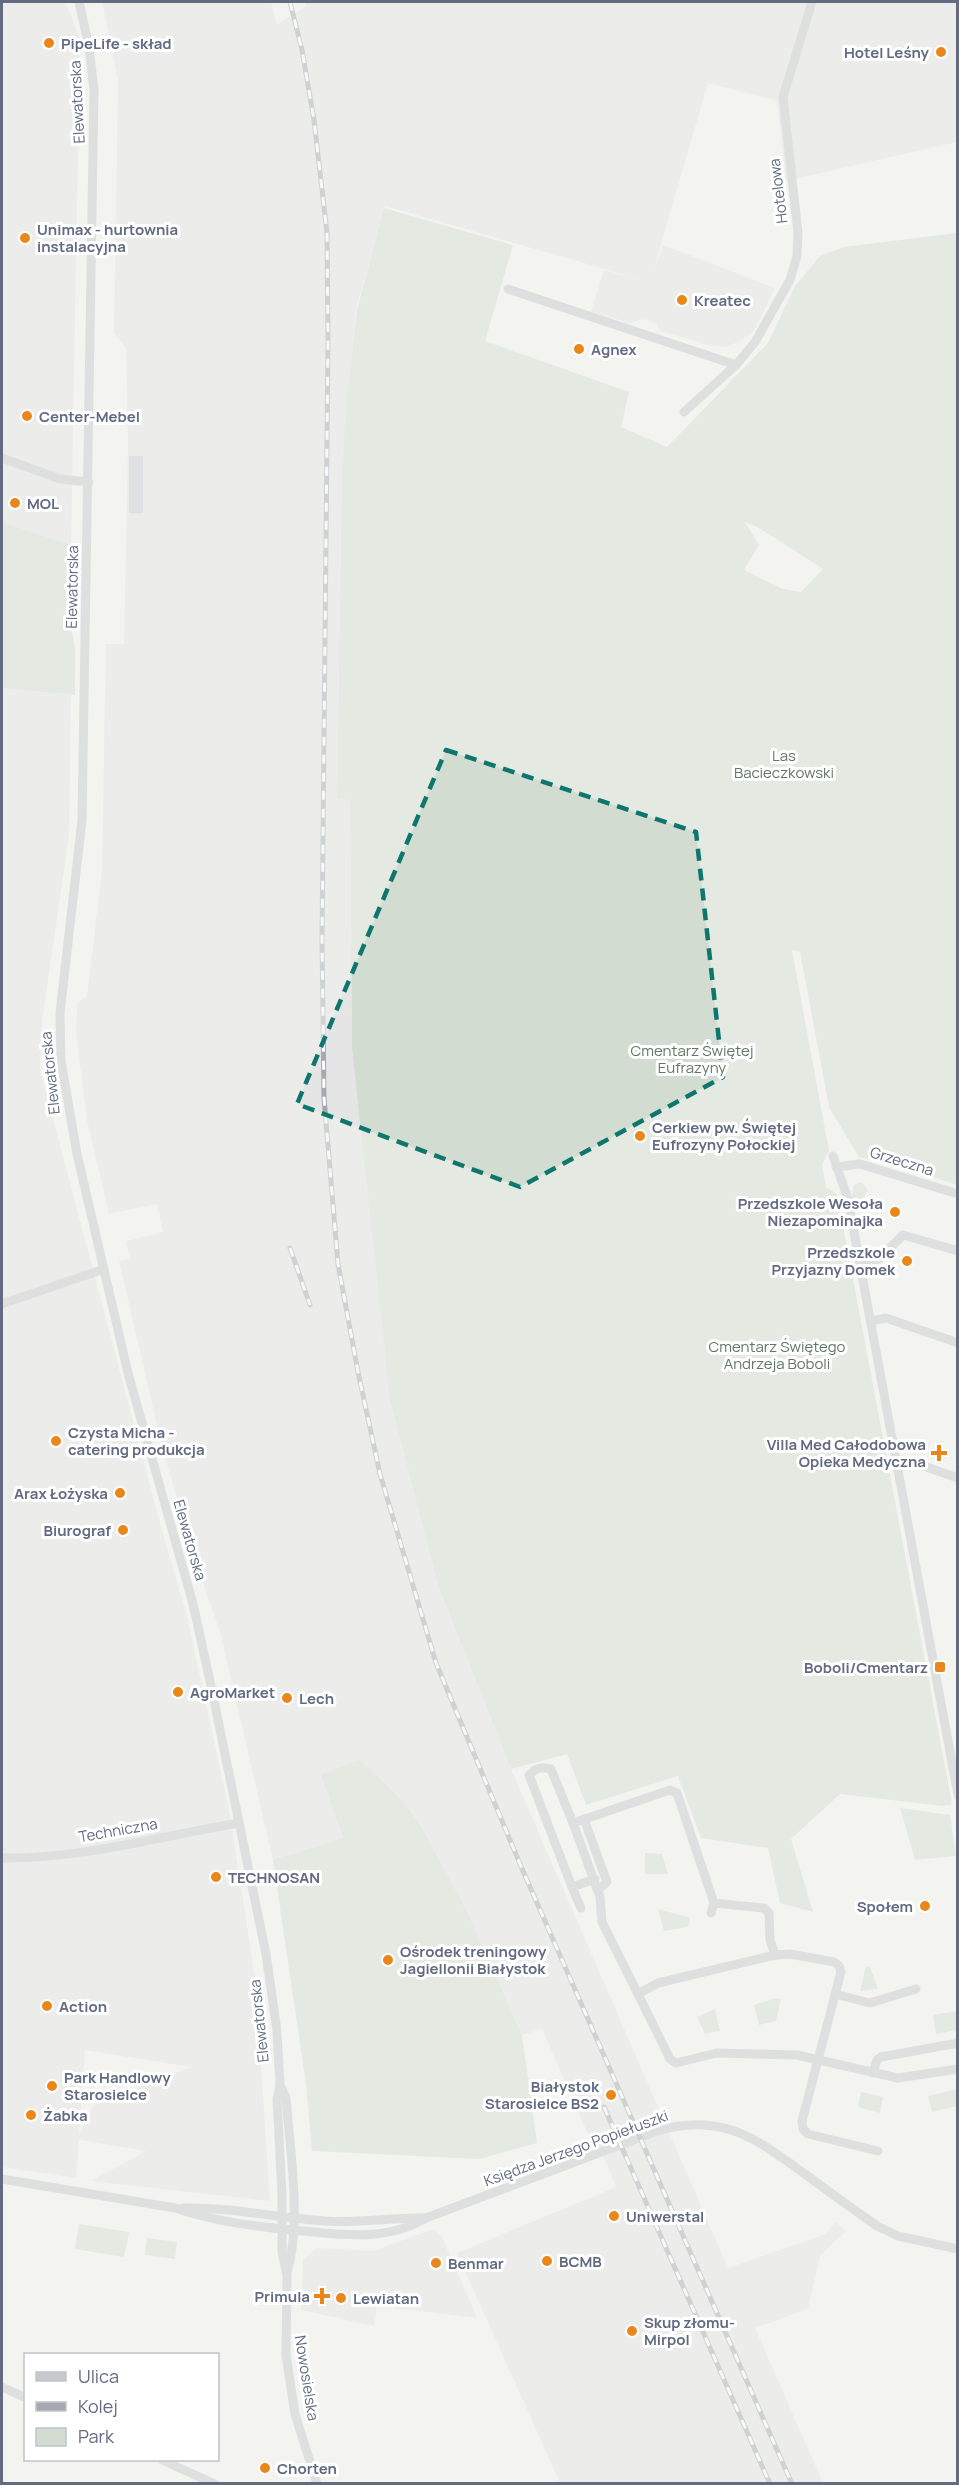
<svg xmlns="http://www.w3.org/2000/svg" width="959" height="2485" font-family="Manrope,sans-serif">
<rect width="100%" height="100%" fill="#f3f4f0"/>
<g fill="#e4e5e4" fill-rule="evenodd">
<path d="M2,2H65L80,38L71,545L2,522Z"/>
<path d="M102,2H271L277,25L306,6L305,2H957V142L786,181L777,101L708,83L653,272L663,245L775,288L754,331L743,340L726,347L711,346L660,331L656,323L643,319L630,323L591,312L604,270L650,282L385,206L356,310L342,466L337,798L350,799L352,1048L368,1180L442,1593L511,1769L728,2268L826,2234L835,2222L846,2231L820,2256L808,2309L755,2328L823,2483H560L457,2253L616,2187L605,2160L593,2146L542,2029L522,2035L467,1911L420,1824L400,1798L360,1761L322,1774L343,1838L273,1860L220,1632L189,1543L158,1430L119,1261L130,1259L126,1241L163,1232L157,1204L109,1214L87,1120L76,1031L77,1003L87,996L102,870L106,644H124L128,443L126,349L114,333L118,80Z"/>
<path d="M2,688L71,695L69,836L42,1021L40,1069L161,1527L187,1616L230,1815L255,1978L270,2201L91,2181L146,2151L79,2140L76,2178L2,2167ZM85,2050L191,2067L94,2105L79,2134Z"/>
<path d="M433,2229L441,2235L477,2318L377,2306L374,2326L301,2310L303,2259L317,2248L373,2251Z"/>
</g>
<g fill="#d2dcd1" fill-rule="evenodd">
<path d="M384,208L513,245L485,341L629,392L621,427L667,447L768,343L795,286L820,256L844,247L957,233V1185L893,1164L859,1157L829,1107L800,952L792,950L829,1151L822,1164L826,1187L837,1194L952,1804L943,1806L840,1794L791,1839L813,1912L780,1903L768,1848L701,1838L678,1776L586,1805L567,1754L511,1769L438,1585L390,1399L352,1048L350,800L337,799L342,466L348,389L357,310ZM745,522L761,529L823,569L801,592L783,589L744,570L759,545Z"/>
<path d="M2,522L71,545L70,621L75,649V695L2,688Z"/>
<path d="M861,1182L868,1190L855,1211L852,1197L854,1185Z"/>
<path d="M360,1760L400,1798L420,1824L467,1911L522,2035L537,2143L479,2159L312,2151L306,2084L273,1860L343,1838L321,1774Z"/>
<path d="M900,1808L950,1815L956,1856L915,1860Z"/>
<path d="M645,1853L662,1854L668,1874H645Z"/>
<path d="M658,1909L688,1917L690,1922L687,1927L664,1931Z"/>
<path d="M866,1966L870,1967L878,1989L860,1991Z"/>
<path d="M776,1998L781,1999L776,2021L759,2025L754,2005Z"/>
<path d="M715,2009L720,2031L705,2034L697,2017Z"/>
<path d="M956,2011L957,2030L936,2034L933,2015Z"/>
<path d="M957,2089V2106L932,2112L928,2096Z"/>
<path d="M861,2092L883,2097L880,2113L858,2107Z"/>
<path d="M79,2224L129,2232L124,2257L75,2249Z"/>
<path d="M147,2238L177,2242L175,2259L145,2255Z"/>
</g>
<rect fill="#c5cad2" x="129" y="456" width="14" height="57"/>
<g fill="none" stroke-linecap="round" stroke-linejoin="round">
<g stroke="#c6c8cc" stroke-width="9">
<path d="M79,2L89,47L94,90L82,820L60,1013L61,1061L77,1154L128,1373L193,1604L210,1681L266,1954L277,2031L280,2085L277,2099L282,2194V2252L287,2275L286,2355L295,2414L317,2484"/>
<path d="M508,289L736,365"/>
<path d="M684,412L736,365L755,342L790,280L797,256L798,233L783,97L812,2"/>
<path d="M2,458L60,479L89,482"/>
<path d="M833,1156L848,1199L852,1221L958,1795"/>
<path d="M836,1167L860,1164L958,1194"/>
<path d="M860,1265L879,1259L903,1235L958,1251"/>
<path d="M2,1304L104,1269"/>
<path d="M870,1321L886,1318L958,1343"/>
<path d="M897,1462H912L958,1478"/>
<path d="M584,1819L607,1882L598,1890"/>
<path d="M573,1823L551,1769C542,1766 536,1768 529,1775L572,1887L595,1879"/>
<path d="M2,1858C82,1859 160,1836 239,1823"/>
<path d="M572,1887L581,1908"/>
<path d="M714,1903L764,1908L769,1913L770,1940L775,1955"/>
<path d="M638,1994L602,1922L600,1897L573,1823L670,1790L677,1793L714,1903L711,1913"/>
<path d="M835,1994L870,2003L916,1989"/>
<path d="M873,2073L877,2060L881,2057L958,2043"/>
<path d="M280,2085L286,2098C290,2150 302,2223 287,2272"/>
<path d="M878,2151L808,2134L803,2129L802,2121L841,1972L839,1966L834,1962L790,1954L775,1955L658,1983L638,1994L670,2059L676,2063L717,2053L797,2055L898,2078L958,2069"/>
<path d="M2,2179L175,2208C213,2221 252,2226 292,2230C336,2234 385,2243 426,2218L657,2131C722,2112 755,2138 805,2174C829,2192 853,2209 877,2226L898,2236L958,2249"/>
<path d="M183,2208C231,2207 277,2218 325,2221C359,2224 392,2217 426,2218"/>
<path d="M2,2387L26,2398"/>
<path d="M162,2460L215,2484"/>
</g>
<defs>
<g id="rail">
<path d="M290,2L302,50L314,120L327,233L328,340L322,939L324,1098L338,1264L358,1372L380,1474L436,1663L523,1871L792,2484"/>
<path d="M290,1248L310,1305"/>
<path d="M604,2107L770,2484"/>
</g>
</defs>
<use href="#rail" stroke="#a5a8b0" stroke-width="5"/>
<use href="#rail" stroke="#fff" stroke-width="3" stroke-dasharray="9" stroke-linecap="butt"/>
</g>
<path d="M0 0H959V2485H0ZM446,750L696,832L723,1077L520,1187L297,1104Z" fill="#f3f4f0" fill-opacity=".55" fill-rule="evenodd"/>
<path fill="none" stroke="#0f766e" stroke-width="4.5" stroke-dasharray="12 8" stroke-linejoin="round" d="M446,750L696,832L723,1077L520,1187L297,1104Z"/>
<g fill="#ea871a" stroke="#fff" stroke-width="2">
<circle cx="49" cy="43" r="6"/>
<circle cx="941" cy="52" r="6"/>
<circle cx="25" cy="238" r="6"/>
<circle cx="682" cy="300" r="6"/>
<circle cx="579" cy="349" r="6"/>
<circle cx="27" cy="416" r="6"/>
<circle cx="15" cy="503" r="6"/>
<circle cx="640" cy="1136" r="6"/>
<circle cx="895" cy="1212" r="6"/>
<circle cx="907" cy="1261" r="6"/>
<circle cx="56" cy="1441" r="6"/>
<path d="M936 1444h6v6h6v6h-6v6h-6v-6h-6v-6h6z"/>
<circle cx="120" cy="1493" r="6"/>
<circle cx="123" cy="1530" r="6"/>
<rect x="934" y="1661" width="12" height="12" rx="3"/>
<circle cx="178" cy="1692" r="6"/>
<circle cx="287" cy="1698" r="6"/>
<circle cx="216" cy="1877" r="6"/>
<circle cx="925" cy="1906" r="6"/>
<circle cx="388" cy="1960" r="6"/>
<circle cx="47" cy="2006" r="6"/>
<circle cx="52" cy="2086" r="6"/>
<circle cx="611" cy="2095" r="6"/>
<circle cx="31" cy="2115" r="6"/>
<circle cx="614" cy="2216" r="6"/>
<circle cx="547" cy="2261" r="6"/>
<circle cx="436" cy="2263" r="6"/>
<path d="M319 2287h6v6h6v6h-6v6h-6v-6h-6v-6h6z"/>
<circle cx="341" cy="2298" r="6"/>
<circle cx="632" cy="2331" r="6"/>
<circle cx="265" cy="2468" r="6"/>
</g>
<g text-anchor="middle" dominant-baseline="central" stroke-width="6" stroke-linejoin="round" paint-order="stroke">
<g font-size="15" font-weight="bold" fill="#626b82" stroke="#fff" text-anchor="start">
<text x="61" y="43">PipeLife - skład</text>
<text x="929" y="52" text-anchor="end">Hotel Leśny</text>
<text x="37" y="229">Unimax - hurtownia<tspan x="37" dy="17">instalacyjna</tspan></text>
<text x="694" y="300">Kreatec</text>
<text x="591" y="349">Agnex</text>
<text x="39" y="416">Center-Mebel</text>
<text x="27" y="503">MOL</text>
<text x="652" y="1127">Cerkiew pw. Świętej<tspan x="652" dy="17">Eufrozyny Połockiej</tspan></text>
<text x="883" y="1203" text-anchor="end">Przedszkole Wesoła<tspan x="883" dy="17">Niezapominajka</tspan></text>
<text x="895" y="1252" text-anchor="end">Przedszkole<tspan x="895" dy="17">Przyjazny Domek</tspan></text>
<text x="68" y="1432">Czysta Micha -<tspan x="68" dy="17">catering produkcja</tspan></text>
<text x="926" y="1444" text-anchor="end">Villa Med Całodobowa<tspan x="926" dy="17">Opieka Medyczna</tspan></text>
<text x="108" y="1493" text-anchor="end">Arax Łożyska</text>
<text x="111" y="1530" text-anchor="end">Biurograf</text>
<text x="928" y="1667" text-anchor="end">Boboli/Cmentarz</text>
<text x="190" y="1692">AgroMarket</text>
<text x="299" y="1698">Lech</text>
<text x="228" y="1877">TECHNOSAN</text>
<text x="913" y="1906" text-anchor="end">Społem</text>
<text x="400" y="1951">Ośrodek treningowy<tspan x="400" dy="17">Jagiellonii Białystok</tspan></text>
<text x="59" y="2006">Action</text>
<text x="64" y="2077">Park Handlowy<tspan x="64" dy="17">Starosielce</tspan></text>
<text x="599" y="2086" text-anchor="end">Białystok<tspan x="599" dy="17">Starosielce BS2</tspan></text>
<text x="43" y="2115">Żabka</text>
<text x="626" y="2216">Uniwerstal</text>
<text x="559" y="2261">BCMB</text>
<text x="448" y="2263">Benmar</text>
<text x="310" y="2296" text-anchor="end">Primula</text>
<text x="353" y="2298">Lewiatan</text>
<text x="644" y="2322">Skup złomu-<tspan x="644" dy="17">Mirpol</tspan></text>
<text x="277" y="2468">Chorten</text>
</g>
<g font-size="15" fill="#626b82" stroke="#fff">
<text transform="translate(77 102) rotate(-93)">Elewatorska</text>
<text transform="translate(778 191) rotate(-97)">Hotelowa</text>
<text transform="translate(72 587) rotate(-89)">Elewatorska</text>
<text transform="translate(50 1073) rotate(-96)">Elewatorska</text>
<text transform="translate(902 1161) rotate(17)">Grzeczna</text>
<text transform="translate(190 1540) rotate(74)">Elewatorska</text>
<text transform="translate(118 1830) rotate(-10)">Techniczna</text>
<text transform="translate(259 2021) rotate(-96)">Elewatorska</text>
<text transform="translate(576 2148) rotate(-20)">Księdza Jerzego Popiełuszki</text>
<text transform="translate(307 2378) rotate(81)">Nowosielska</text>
</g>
<g font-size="15" fill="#617963" stroke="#fff">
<text x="784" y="755">Las<tspan x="784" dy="17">Bacieczkowski</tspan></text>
<text x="692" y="1050">Cmentarz Świętej<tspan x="692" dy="17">Eufrazyny</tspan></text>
<text x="777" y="1346">Cmentarz Świętego<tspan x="777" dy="17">Andrzeja Boboli</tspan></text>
</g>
</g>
<rect width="959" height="2485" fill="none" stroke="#626b82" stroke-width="6"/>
<rect x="24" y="2353" width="195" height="108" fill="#ffffff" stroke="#c0c4cd" stroke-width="1.5"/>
<rect x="36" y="2372" width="30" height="9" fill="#c6c8cc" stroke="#c0c4cd" stroke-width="1.5"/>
<text x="78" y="2383" font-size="18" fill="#626b82">Ulica</text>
<rect x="36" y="2402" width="30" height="9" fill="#a5a8b0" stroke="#c0c4cd" stroke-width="1.5"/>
<text x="78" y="2413" font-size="18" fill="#626b82">Kolej</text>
<rect x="36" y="2428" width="30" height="18" fill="#d2dcd1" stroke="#c0c4cd" stroke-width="1.5"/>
<text x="78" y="2443" font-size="18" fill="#626b82">Park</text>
</svg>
